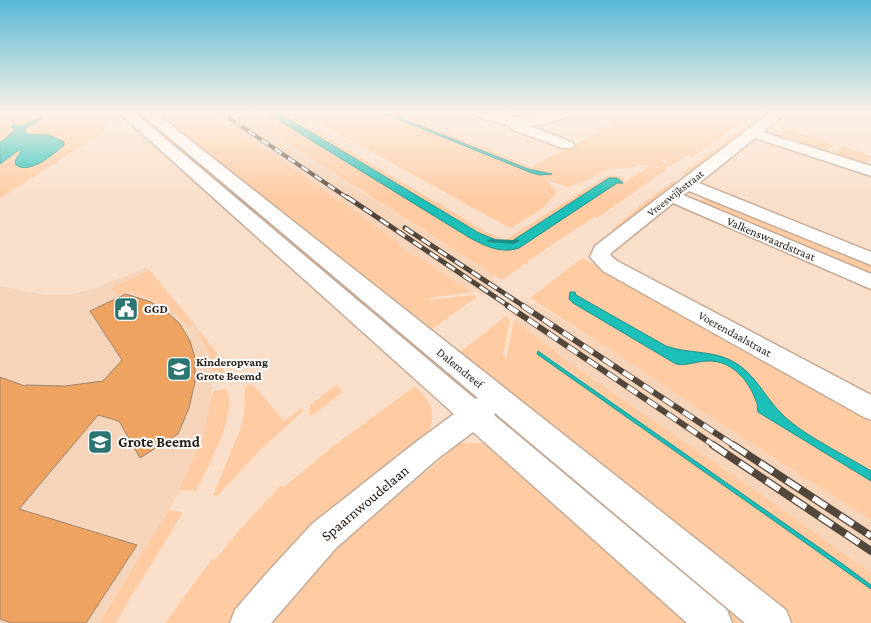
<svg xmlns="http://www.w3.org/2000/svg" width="871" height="623" font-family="'Crimson Pro',serif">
<rect width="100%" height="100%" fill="#f9dfc9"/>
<g fill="#f5d4ba">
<path d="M212,113H240L255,121L365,194L496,276L492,279L498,283L482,295L475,290L472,292L415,255L405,251L396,241L377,227L243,134L230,128Z"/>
<path d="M147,267L207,339L213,372L210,413L191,471L157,531L98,623H0V286L44,295H70L97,288Z"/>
<path d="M526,301L533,305L536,304L613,351L707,415L871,520V573L778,506L545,345L514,320L516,318L509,313Z"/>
</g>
<g fill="#fecba2">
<path d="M49,113H101L106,123L104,129L95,138L0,198V164L19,149L21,150L15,163L19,167C33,169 58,155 65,143L49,135L26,134L25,129L37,119L21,127L15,125L11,127L16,129L0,143V120L29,115L30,116L25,118L31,120Z"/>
<path d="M130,113H138L243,200V202L240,204Z"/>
<path d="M150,113H212L230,128L243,134L377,227L396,241L405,251L415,255L472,292L429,298L428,300L474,295L477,297L426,333Z"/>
<path d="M240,113H267L470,238C486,246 500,254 519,248L617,183L622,184L609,178L512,241L501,242L479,233L279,113H285L488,233L505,240L607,176L612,175L621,176L625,182L648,167L667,169L597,218L595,217L563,237L502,280Z"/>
<path d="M301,113H383L540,175H550L548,172L539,173L528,169L388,113H395L531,167C545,160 562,148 576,147L524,126L533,125L548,135L575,144L633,113H736L748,117L693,157L687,155L670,167L662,156L661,158L668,168L640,165L630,168L609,169L585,181L568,187L547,180L557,193L539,211L510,228Z"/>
<path d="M786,129L834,144L826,152L776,138Z"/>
<path d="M739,131L746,132L688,176L682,174Z"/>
<path d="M842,146L871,156V157L865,164L834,155Z"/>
<path d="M674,181L679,183L598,245L616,228L614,227L639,208L638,207Z"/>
<path d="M709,195L871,261V278L697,204Z"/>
<path d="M582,258L871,417V471C845,455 805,436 784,416C768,402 759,379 742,367C719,351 691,356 666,346L576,295L573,303L676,364C688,366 696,361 708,361C731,360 750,380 756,401C758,404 757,408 758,412L871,481V520L707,415L613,351L530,298Z"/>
<path d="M150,270V271L194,324L188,327C171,307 152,298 127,291L118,296L112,288Z"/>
<path d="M506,316L510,319L503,356L506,357L505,364L514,320L573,365L778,506L871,573V585L559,364L542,353L537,352V354L871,589V623H785L455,356Z"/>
<path d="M199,331L217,353L226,375L213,378L210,357Z"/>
<path d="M252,384L284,421L302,408V412L260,450L218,495H213L241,428L244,413L245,387Z"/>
<path d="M336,385L343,392L311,416L309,414L310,405Z"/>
<path d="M415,386C430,400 437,414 428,433L268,578L229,623H165L212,559L215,560L237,533L281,485L284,487L331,448Z"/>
<path d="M226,389C240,409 206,471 196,491L179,490L203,437L213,391Z"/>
<path d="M460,443H491L702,623H269L326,557Z"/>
<path d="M573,474L753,623H732L566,482Z"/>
<path d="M169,510L181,512L182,514L115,623H99Z"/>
</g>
<g fill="#1dc0b9" stroke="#208f88">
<path d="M267,113H279L479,233L501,242L512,241L609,178H617L623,183H617L519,248C500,254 486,246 470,238Z"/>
<path d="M383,113H388L528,169L552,174L540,175L532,173Z"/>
<path d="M37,119H41L25,129L26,134L49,135L64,142V145C54,154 29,175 16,165L15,161L21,151L19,150L0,164V143L15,130L11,126L15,125L21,127Z"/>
<path d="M570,292H575L576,295L666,346C688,354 712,350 732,361C756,373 765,399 784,416C805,436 845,455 871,471V481L758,412C757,408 758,404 756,401C749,380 731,360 708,361C696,361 688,366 676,364L573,303L569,299Z"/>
<path d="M538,351L844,565L871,585V589L537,354Z"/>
</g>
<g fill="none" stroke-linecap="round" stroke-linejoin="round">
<path fill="#208f88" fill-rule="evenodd" d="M490,239L514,240L517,239L520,241L514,244L488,242L487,241Z"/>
</g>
<path fill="#eea361" stroke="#9b836f" d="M126,294L151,302L168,313L179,323L190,341L195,358V382L189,408L178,434L140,458L119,421L98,415L19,509L137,545L86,623H11L0,619V377L25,386L26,385L65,386L103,381L122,360L90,311Z"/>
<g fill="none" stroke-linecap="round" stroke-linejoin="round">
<defs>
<g id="minor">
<path d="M119,113H135L475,399L478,398L140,113H156L786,610L791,623H745L495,413L494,415L727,610L732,623H687L473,432L436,460L336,548L271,623H230L235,610L266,574L312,524L416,442L454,414Z"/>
<path d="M472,113H493L522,118L552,113H573L559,120L530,126L572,142L575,145L572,148H562L511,129L509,125L486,120Z"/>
<path d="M769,113H785L763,132L871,166V176L755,138L699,183L871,252V265L689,191L683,195L871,274V289L673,203L611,253L610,255L617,261L871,395V420L862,416L603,271L590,257L595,246Z"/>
</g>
</defs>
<use href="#minor" stroke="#c5ab97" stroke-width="3"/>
<use href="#minor" fill="#fff" fill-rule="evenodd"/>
<defs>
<path id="rail-far3" d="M222,113L349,199"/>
<g id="rail-far2">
<path d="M347,197L510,307"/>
<path d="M405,228L525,307"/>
</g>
<g id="rail-far1">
<path d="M508,306L715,446"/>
<path d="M523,306L735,446"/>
</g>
<g id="rail">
<path d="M713,445L871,551"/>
<path d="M733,445L871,536"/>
</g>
</defs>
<use href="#rail-far3" stroke="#53463b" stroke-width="4"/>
<use href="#rail-far2" stroke="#53463b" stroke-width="5"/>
<use href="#rail-far1" stroke="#53463b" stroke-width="6"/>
<use href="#rail" stroke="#53463b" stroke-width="8"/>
<use href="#rail-far3" stroke="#fff" stroke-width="2.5" stroke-dasharray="8" stroke-linecap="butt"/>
<use href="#rail-far2" stroke="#fff" stroke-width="3" stroke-dasharray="10" stroke-linecap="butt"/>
<use href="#rail-far1" stroke="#fff" stroke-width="4.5" stroke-dasharray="12" stroke-linecap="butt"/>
<use href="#rail" stroke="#fff" stroke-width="5.5" stroke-dasharray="16" stroke-linecap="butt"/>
</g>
<linearGradient id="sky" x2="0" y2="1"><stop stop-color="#57b9d5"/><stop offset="0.56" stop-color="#fcf1e7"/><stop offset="1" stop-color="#fcf1e7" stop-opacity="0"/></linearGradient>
<rect width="871" height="201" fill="url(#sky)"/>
<defs>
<symbol id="civic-square" viewBox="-11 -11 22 22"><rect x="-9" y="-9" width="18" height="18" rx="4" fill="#2b7571" stroke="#fff"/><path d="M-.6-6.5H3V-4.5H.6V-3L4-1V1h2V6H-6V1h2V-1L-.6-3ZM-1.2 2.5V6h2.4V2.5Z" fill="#fff"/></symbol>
<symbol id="school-square" viewBox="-11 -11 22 22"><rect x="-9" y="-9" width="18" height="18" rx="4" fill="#2b7571" stroke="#fff"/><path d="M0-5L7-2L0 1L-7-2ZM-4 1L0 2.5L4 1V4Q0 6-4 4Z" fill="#fff"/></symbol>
</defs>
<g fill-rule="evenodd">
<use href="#civic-square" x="112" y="295" width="28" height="28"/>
<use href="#school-square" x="165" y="355" width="28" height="28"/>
<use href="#school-square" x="86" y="428" width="28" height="28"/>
</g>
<g text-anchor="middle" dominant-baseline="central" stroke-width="4" stroke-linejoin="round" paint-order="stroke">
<g font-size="11" fill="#261d15" stroke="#fff">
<text transform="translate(675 193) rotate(-38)">Vreeswijkstraat</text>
</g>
<g font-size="12" fill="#261d15" stroke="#fff">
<text transform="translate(771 239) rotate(23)">Valkenswaardstraat</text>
<text transform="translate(735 334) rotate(29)">Voerendaalstraat</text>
<text transform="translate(460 368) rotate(39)">Dalemdreef</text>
</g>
<g font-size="12" font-weight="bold" fill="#261d15" stroke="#fff" text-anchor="start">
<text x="144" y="309">GGD</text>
<text x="196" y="362">Kinderopvang<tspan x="196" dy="14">Grote Beemd</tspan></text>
</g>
<g font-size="15" font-weight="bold" fill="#261d15" stroke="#fff" text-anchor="start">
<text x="118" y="442">Grote Beemd</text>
</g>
<g font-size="15" fill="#261d15" stroke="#fff">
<text transform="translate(365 503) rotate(-40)">Spaarnwoudelaan</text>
</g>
</g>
</svg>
